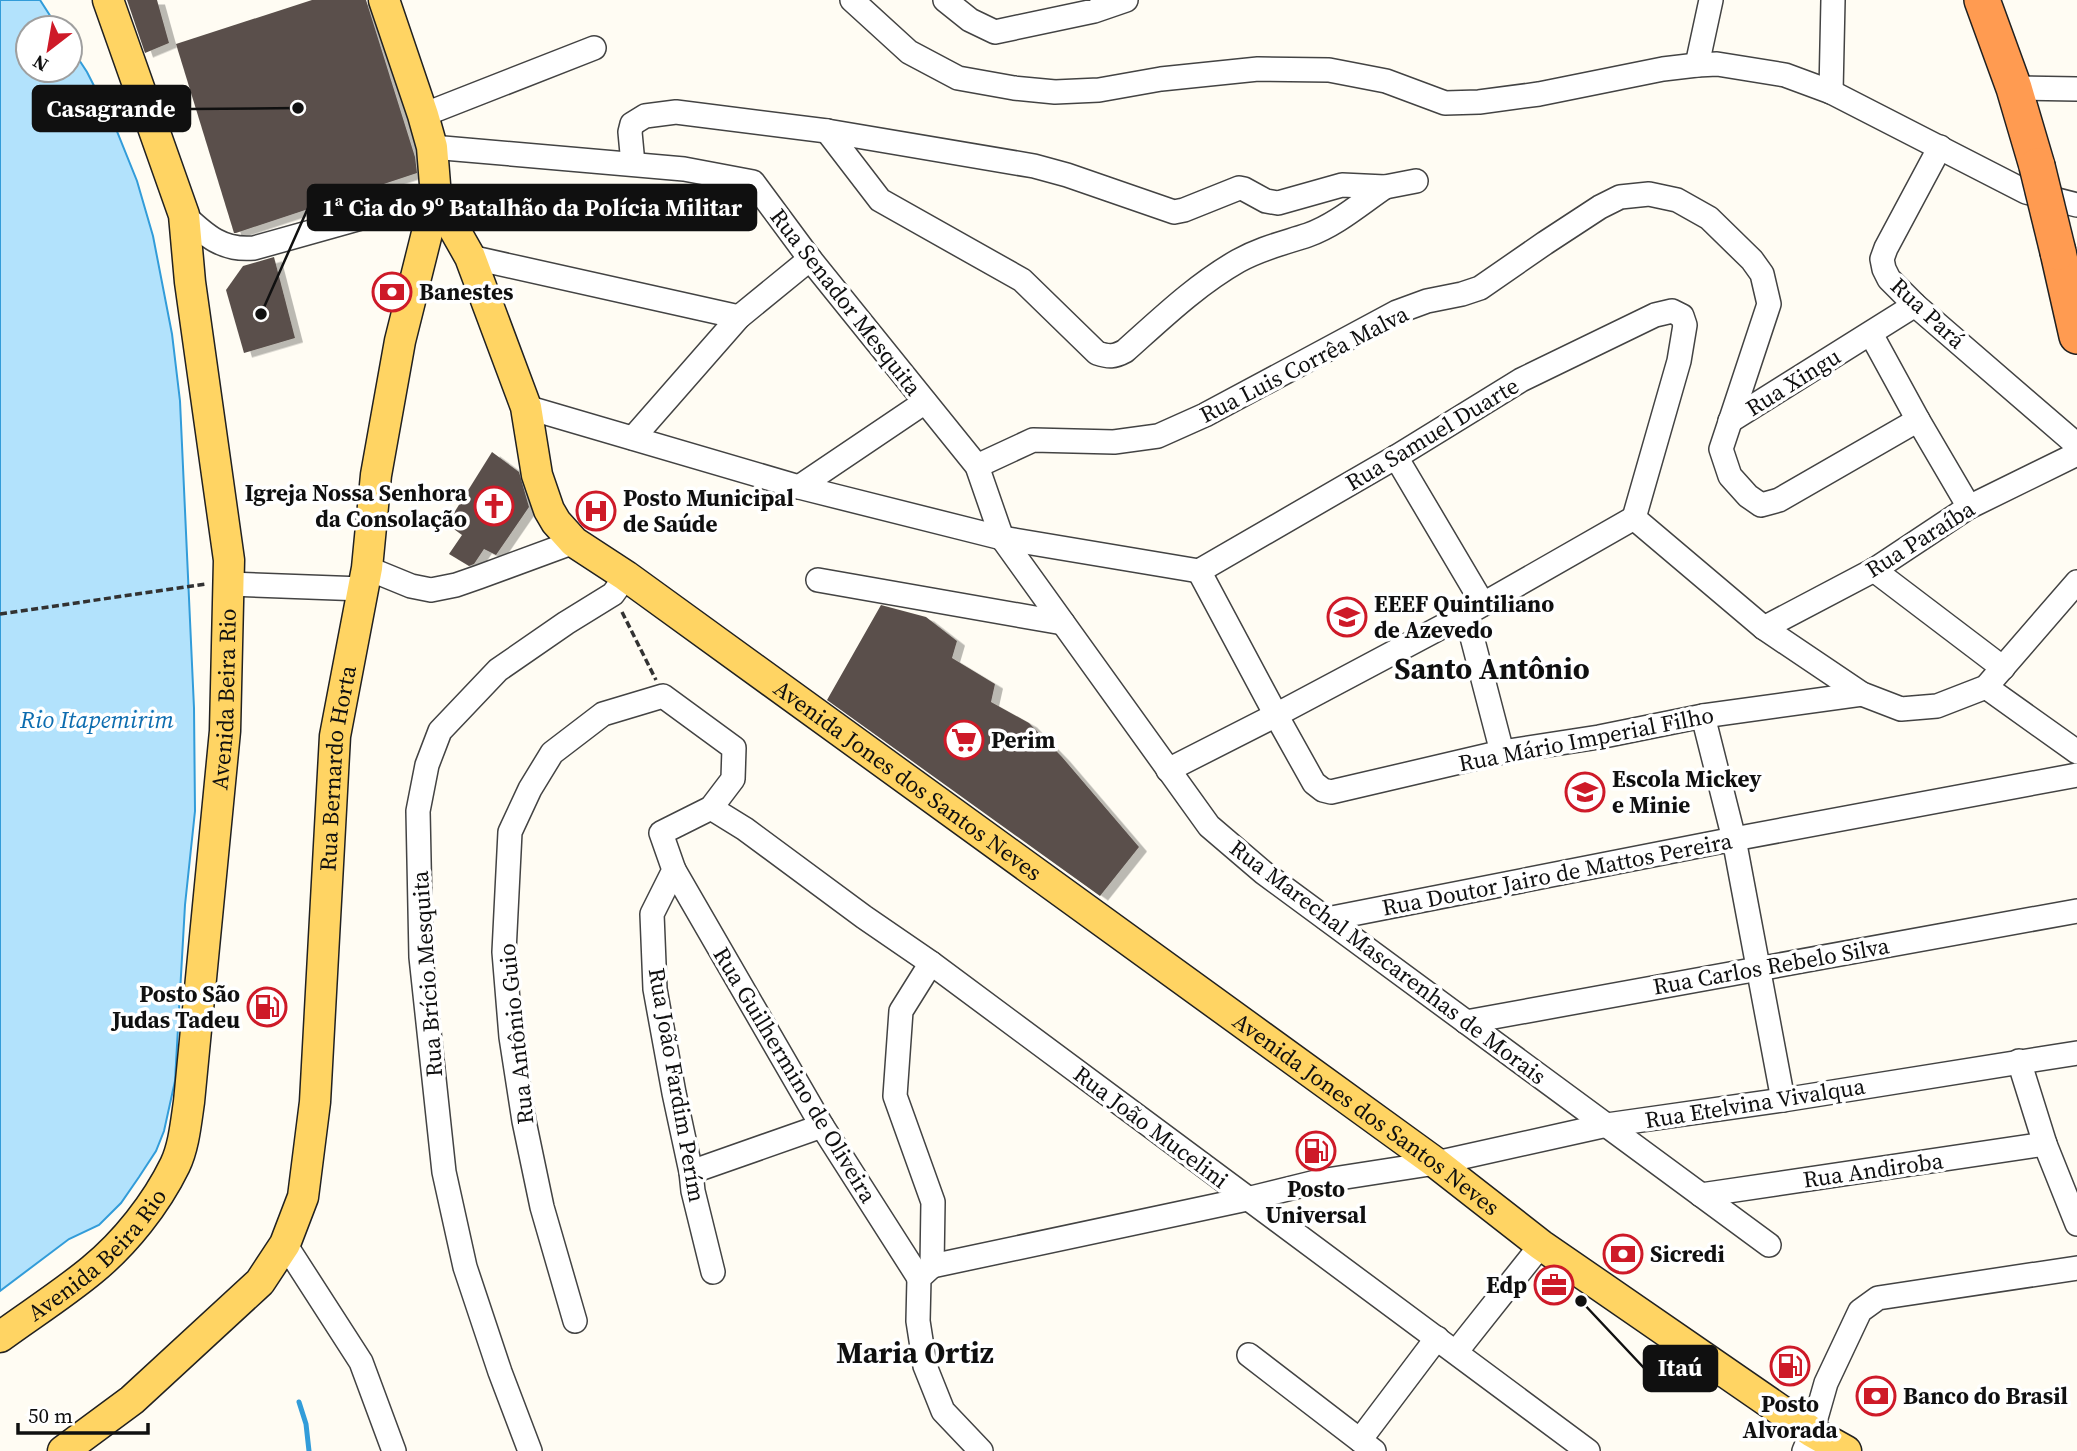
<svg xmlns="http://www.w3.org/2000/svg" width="2077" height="1451" font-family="'Source Serif 4',serif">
<defs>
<filter id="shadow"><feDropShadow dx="8" dy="4.5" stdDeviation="0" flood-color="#0004"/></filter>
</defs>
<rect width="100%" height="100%" fill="#fffcf3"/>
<path fill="#b2e2fc" stroke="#329cd9" stroke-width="2" d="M0,0H40L58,28H28V70H70V46L87,72L116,129L137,181L153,236L172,334L180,401L194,708L195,811L185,905L175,1081L164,1131L156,1151L139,1177L121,1203L99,1225L69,1239L0,1291Z"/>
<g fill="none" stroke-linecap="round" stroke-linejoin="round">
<path stroke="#329cd9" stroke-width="5" d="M299,1402L306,1424L309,1451"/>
</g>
<g fill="#5a504b" filter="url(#shadow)">
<path d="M127,0H157L169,43L145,53Z"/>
<path d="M312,0H366L415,157L417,173L236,233H234L176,44Z"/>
<path d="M274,257L295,338L244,353L226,290L243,266Z"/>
<path d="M492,452L519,472L529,507L496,555L484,549L474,564L469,566L449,554L462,535L447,524Z"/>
<path d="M881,605L926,617L957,641L952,658L995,684L991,702L1029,723L1062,757L1139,847L1100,896L827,700Z"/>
</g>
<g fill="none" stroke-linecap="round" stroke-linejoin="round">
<defs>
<g id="minor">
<path d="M852,0L909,52L958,78L1014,88L1055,92L1099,90L1161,79L1258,69L1329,70L1386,81L1445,103L1479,102L1539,94L1663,69L1697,65L1717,64L1785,75L1831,92L2026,192L2077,205"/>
<path d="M945,0L970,20L995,32L1094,11L1126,0"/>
<path d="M1697,65L1711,0"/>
<path d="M2014,88L2077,89"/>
<path d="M1831,92L1833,0"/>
<path d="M423,115L594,48"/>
<path d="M827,131L880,200L1022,280L1097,353C1109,357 1114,357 1125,351C1161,319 1196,285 1238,261C1261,248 1284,243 1308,235C1336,225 1360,204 1385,187"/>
<path d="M432,147L684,169L753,182L810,259L977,466L1002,538L1209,826L1264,873L1769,1245"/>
<path d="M1940,147L1886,248L1882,259L1884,269L1889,279L1915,305L2077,445"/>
<path d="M633,164L630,132L632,124L645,116L676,112L827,131L1034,166L1067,175L1174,212L1184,210L1239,188L1244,189L1266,201L1278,203L1342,185L1385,187L1416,181"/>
<path d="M184,215C206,236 223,251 254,248L436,197"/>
<path d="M470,257L739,317"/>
<path d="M1871,334L1918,420L1969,507"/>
<path d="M526,407L799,487L1002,538L1199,571"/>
<path d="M1730,421L1915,305"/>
<path d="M633,438L739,317L810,259"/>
<path d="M1396,457L1483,604"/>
<path d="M977,466L1033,440L1114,442L1158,436L1205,415L1397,312L1427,301L1462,294L1480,288L1545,243L1600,207L1620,197L1649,194L1677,200L1709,218L1752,260L1762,274L1769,304L1721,449L1730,476L1748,496L1761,505L1779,500L1918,420"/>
<path d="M799,487L925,402"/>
<path d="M1634,518L1764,628L1862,694L1901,709L1937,706L1986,687L2077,582"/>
<path d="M367,568L411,586L431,590L456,585L479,577L574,542"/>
<path d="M1874,570L2003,668"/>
<path d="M1199,571L1276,715L1314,783L1323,790L1331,792L1502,752L1599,737L1703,716L1862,694"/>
<path d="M1199,571L1396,457L1521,380L1655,315L1672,311L1682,316L1685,325L1679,361L1634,518"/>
<path d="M818,580L1063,623"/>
<path d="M229,584L363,589"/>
<path d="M1466,614L1502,752"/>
<path d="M1764,628L1874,570L1969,507L2077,454"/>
<path d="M1986,687L2077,752"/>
<path d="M1703,716L1734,839L1783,1100"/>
<path d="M1168,770L1276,715L1466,614L1634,518"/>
<path d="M711,808L745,829L864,917L931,963L1588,1451"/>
<path d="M674,870L822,1126L919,1278"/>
<path d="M1327,919L1734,839L2077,775"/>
<path d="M931,963L901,1011L895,1096L933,1202L932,1266L919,1278L918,1321L925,1366L943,1411L981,1451"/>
<path d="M1466,1022L2077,911"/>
<path d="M2019,1061L2045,1144L2077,1224"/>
<path d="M691,1172L822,1126"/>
<path d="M1701,1195L2045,1144"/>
<path d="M285,1244L361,1362L394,1451"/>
<path d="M932,1266L1247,1199L1320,1181L1436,1163L1607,1125L1783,1100L2077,1053"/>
<path d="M575,1321L542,1207L524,1121L511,1037L504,952L510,832L530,789L552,753L603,714L663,696L734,748L733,779L711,808L661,833L674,870L652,914L655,989L674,1093L691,1172L693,1191L713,1272"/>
<path d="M1456,1352L1541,1245"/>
<path d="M1249,1355L1374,1451"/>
<path d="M1360,1440L1437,1338"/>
<path d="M530,1451L500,1372L465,1267L444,1172L421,957L418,811L427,765L440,731L498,670L566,623L613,594L626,576"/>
<path d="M1804,1451L1812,1432L1826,1383L1860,1311L1878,1298L2077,1268"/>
</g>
<g id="major">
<path id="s1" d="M436,197L470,257L526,407L537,475L549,510L556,522L574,542L626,576L1436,1163L1541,1245L1812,1432L1846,1451"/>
<path id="s2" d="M0,1337C30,1315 63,1294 92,1270C125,1243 156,1204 175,1165C184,1146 186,1122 189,1102L225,731L229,560L190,282L184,215L108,0"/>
<path id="s3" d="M63,1451L132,1400L260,1282L285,1244L303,1197L315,1102L335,736L367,568L376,475L400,341L436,197L432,147L423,115L384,0"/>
</g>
<g id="highway">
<path d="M1982,0L2014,88L2037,166"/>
<path d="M2058,252L2077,336"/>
</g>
</defs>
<use href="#minor" stroke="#434343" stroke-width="26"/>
<use href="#major" stroke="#212121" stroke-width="33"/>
<use href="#highway" stroke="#212121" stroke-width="38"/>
<g stroke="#323232" stroke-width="3.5" stroke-dasharray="7 3.5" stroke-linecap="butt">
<path d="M622,612L656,680"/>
<path d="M0,614L206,584"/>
</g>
<use href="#minor" stroke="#fff" stroke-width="23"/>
<use href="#major" stroke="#ffd463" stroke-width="30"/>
<use href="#highway" stroke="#ff9b51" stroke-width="35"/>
<defs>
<path id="highway-bridge" d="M2037,166L2058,252"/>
</defs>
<use href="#highway-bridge" stroke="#212121" stroke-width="38" stroke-linecap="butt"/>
<use href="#highway-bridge" stroke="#ff9b51" stroke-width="35"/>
</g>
<defs>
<symbol id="bank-ring" viewBox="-11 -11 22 22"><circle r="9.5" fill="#fff" stroke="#ce1a28" stroke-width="1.5"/><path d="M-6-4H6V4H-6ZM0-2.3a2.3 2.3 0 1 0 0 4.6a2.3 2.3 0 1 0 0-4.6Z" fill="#ce1a28"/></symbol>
<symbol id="church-ring" viewBox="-11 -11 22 22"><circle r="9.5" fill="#fff" stroke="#ce1a28" stroke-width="1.5"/><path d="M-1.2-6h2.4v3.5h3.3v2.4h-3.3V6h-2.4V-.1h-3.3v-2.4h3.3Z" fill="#ce1a28"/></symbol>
<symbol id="hospital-ring" viewBox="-11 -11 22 22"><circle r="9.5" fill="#fff" stroke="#ce1a28" stroke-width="1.5"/><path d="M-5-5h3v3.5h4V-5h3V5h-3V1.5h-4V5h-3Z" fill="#ce1a28"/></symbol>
<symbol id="school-ring" viewBox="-11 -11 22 22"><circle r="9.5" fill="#fff" stroke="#ce1a28" stroke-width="1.5"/><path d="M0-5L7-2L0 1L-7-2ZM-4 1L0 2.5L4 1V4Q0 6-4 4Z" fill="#ce1a28"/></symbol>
<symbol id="supermarket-ring" viewBox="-11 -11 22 22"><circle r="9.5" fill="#fff" stroke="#ce1a28" stroke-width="1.5"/><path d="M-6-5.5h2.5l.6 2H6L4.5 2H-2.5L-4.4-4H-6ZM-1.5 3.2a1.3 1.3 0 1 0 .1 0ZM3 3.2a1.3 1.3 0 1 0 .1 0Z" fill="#ce1a28"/></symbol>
<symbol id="fuel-ring" viewBox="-11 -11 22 22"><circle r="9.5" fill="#fff" stroke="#ce1a28" stroke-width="1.5"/><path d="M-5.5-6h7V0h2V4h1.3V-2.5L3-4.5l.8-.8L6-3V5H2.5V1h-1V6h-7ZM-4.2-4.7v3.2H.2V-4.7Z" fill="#ce1a28"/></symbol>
<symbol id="office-ring" viewBox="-11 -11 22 22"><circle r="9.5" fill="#fff" stroke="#ce1a28" stroke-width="1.5"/><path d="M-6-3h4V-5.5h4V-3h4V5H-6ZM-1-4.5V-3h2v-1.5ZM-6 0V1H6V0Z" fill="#ce1a28"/></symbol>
</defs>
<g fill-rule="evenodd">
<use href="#bank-ring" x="370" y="270" width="44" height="44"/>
<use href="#church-ring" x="472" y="484" width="44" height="44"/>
<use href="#hospital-ring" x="574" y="489" width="44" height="44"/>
<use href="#school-ring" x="1325" y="595" width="44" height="44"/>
<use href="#supermarket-ring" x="942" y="718" width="44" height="44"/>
<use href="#school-ring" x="1563" y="770" width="44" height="44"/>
<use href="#fuel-ring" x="245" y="985" width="44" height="44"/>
<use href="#fuel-ring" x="1294" y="1129" width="44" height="44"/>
<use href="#bank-ring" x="1601" y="1232" width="44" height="44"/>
<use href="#office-ring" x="1532" y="1263" width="44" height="44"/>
<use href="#fuel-ring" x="1768" y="1344" width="44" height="44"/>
<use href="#bank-ring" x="1854" y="1374" width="44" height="44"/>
</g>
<g text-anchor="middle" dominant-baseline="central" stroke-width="7" stroke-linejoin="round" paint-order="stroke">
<g font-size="23" font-weight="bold" fill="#101010" stroke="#fff" text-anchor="start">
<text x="419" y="292">Banestes</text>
<text x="467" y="493" text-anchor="end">Igreja Nossa Senhora<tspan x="467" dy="26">da Consolação</tspan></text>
<text x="623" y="498">Posto Municipal<tspan x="623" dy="26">de Saúde</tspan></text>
<text x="1374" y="604">EEEF Quintiliano<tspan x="1374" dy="26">de Azevedo</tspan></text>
<text x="991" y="740">Perim</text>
<text x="1612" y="779">Escola Mickey<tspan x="1612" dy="26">e Minie</tspan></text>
<text x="240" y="994" text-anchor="end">Posto São<tspan x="240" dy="26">Judas Tadeu</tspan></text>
<text x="1316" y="1189" text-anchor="middle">Posto<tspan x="1316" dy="26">Universal</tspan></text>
<text x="1650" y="1254">Sicredi</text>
<text x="1527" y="1285" text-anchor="end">Edp</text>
<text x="1903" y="1396">Banco do Brasil</text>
<text x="1790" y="1404" text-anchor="middle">Posto<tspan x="1790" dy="26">Alvorada</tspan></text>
</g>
<g font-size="23" fill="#101010" stroke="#fff">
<text transform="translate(846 302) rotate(52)">Rua Senador Mesquita</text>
<text transform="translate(1928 313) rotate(43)">Rua Pará</text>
<text transform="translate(1304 364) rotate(-27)">Rua Luis Corrêa Malva</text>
<text transform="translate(1793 382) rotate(-32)">Rua Xingu</text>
<text transform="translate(1432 434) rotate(-31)">Rua Samuel Duarte</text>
<text transform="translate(1920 539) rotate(-32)">Rua Paraíba</text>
<text stroke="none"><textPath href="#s2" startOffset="718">Avenida Beira Rio</textPath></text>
<text transform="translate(1586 739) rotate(-11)">Rua Mário Imperial Filho</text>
<text stroke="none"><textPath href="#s3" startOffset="786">Rua Bernardo Horta</textPath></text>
<text stroke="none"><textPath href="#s1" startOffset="786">Avenida Jones dos Santos Neves</textPath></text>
<text transform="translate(1557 874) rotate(-11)">Rua Doutor Jairo de Mattos Pereira</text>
<text transform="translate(1388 962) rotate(37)">Rua Marechal Mascarenhas de Morais</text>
<text transform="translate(1771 966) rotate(-10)">Rua Carlos Rebelo Silva</text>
<text transform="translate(427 974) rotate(-94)">Rua Brício Mesquita</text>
<text transform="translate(516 1034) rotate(-96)">Rua Antônio Guio</text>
<text transform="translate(795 1075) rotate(59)">Rua Guilhermino de Oliveira</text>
<text transform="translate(677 1085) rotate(80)">Rua João Fardim Perím</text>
<text transform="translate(1755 1103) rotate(-9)">Rua Etelvina Vivalqua</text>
<text stroke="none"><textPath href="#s1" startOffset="1353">Avenida Jones dos Santos Neves</textPath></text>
<text transform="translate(1151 1127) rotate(37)">Rua João Mucelini</text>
<text transform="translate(1873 1170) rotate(-8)">Rua Andiroba</text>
<text stroke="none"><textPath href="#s2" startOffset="128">Avenida Beira Rio</textPath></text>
</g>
<g font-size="24" font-style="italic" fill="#0c6caf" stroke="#fff">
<text x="97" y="719">Rio Itapemirim</text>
</g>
<g font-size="30" font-weight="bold" fill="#101010" stroke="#fff">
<text x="1492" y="668">Santo Antônio</text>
<text x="915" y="1352">Maria Ortiz</text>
</g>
</g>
<path fill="none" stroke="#101010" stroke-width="2.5" d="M298 108L190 109M261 314L308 208M1581 1301L1644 1368"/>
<g fill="#101010" stroke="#fff" stroke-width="2.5">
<circle cx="298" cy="108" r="7"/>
<circle cx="261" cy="314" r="7"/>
<circle cx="1581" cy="1301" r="7"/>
</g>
<g fill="#101010" stroke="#101010" stroke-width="2.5">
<rect x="33" y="86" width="157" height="45" rx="7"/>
<rect x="308" y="185" width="448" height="45" rx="7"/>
<rect x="1644" y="1346" width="73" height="45" rx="7"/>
</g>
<g font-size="24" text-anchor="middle" font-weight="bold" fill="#fff">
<text x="111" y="117">Casagrande</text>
<text x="532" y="216">1ª Cia do 9º Batalhão da Polícia Militar</text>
<text x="1680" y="1376">Itaú</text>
</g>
<g transform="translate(49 49) rotate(211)"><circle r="33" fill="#ffffff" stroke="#9f9f9f" stroke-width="2"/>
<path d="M0-5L12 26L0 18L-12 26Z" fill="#ce1a28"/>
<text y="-10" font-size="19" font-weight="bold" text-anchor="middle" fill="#101010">N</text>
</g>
<path d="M18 1423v10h130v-10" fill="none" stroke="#101010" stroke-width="3.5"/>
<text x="28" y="1423" font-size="21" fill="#101010" stroke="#ffffff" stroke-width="5" paint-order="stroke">50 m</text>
</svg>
